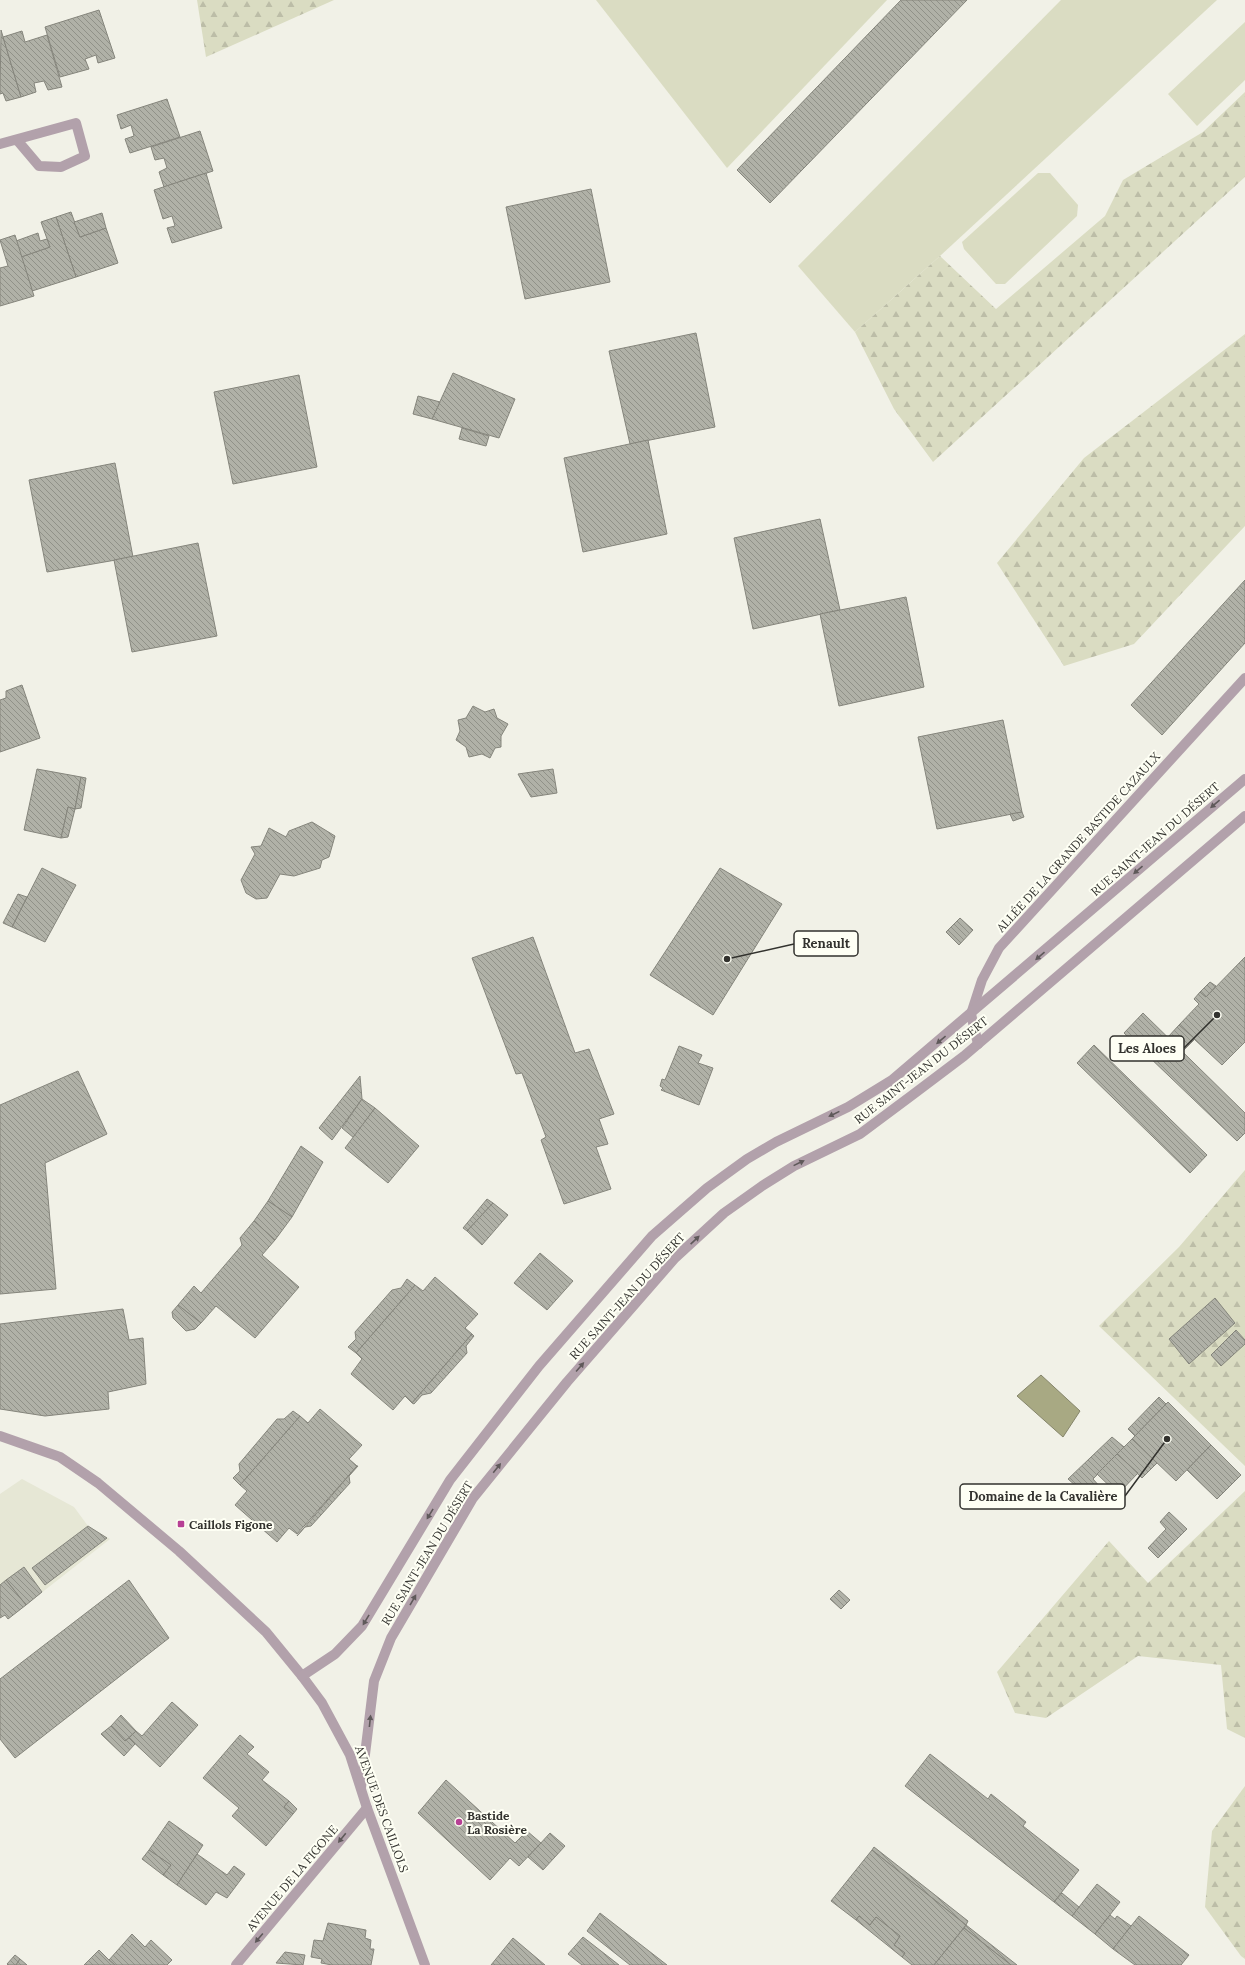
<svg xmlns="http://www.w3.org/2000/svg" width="1245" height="1965" font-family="Lora,serif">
<defs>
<pattern id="forest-firs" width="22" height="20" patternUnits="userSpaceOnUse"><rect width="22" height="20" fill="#dadcc2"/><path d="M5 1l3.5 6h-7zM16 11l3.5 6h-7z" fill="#bcbda7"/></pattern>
<pattern id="building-back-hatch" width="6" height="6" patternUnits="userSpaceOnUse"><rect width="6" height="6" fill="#b0b1a7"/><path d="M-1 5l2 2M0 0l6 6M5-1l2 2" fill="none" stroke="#909188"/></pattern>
</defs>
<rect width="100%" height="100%" fill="#f1f1e7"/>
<path fill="#e6e7d5" d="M22,1479L74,1507L88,1526L110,1539L8,1619L5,1615L0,1618V1494Z"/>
<g fill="#dadcc2">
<path d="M596,0H887L727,168Z"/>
<path d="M1061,0H1217L940,256L855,332L798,266Z"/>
<path d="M1245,22V80L1197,126L1168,94Z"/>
<path d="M1038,173H1050L1078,205L1077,216L1005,284H996L964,249L962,242Z"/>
</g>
<g fill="url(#forest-firs)">
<path d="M197,0H334L206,57Z"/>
<path d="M1245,92V177L933,462L894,409L855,332L940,256L996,309L1105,216L1123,180L1203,132Z"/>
<path d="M1245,334V526L1134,644L1064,666L997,563L1084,458Z"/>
<path d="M1245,1170V1466L1099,1326L1179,1247Z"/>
<path d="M1245,1491V1738L1227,1729L1221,1665L1138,1656L1046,1718L1015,1713L997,1672L1109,1541L1148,1583Z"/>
<path d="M1245,1786V1959L1241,1956L1205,1907L1212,1831Z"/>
</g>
<path fill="#a8a983" stroke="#85856a" d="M1041,1375L1080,1411L1063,1437L1017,1396Z"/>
<g fill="url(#building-back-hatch)" stroke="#85857c">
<path d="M901,0H967L770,203L737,170Z"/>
<path d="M99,10L115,58L98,63L96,55L85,59L89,69L60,77L45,27Z"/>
<path d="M1,30L21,97L6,101L3,93L0,94Z"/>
<path d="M22,31L25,42L47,35L62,87L48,90L44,81L34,83L36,92L21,97L3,37Z"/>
<path d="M167,99L180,137L130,153L125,139L134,136L131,125L121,129L117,115Z"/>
<path d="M200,131L213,171L164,187L159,172L167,168L164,158L155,160L151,147Z"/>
<path d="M206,173L222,228L172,243L167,228L175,226L172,216L163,219L154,190Z"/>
<path d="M591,189L610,282L525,299L506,207Z"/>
<path d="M71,212L80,237L106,228L118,263L76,277L56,217Z"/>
<path d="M102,213L106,228L80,237L74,222Z"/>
<path d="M56,217L76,277L32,291L21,257L50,247L41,222Z"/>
<path d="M38,233L40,241L47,239L50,247L21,257L16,241Z"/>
<path d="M15,235L34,296L0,306V268L8,266L0,240Z"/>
<path d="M696,333L715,427L630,444L609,351Z"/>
<path d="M453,373L515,399L499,438L432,419Z"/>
<path d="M299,375L317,467L233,484L214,392Z"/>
<path d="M418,396L440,402L432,419L413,414Z"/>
<path d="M462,428L489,436L486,446L459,439Z"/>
<path d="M648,440L667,534L583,552L564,458Z"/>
<path d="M115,463L133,557L47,572L29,480Z"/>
<path d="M820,519L840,610L753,629L734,538Z"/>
<path d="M198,543L217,636L132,652L114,560Z"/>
<path d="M1245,580V643L1162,735L1131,705Z"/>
<path d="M906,597L924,687L839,706L820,614Z"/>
<path d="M22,685L40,738L0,752V700L6,698V691Z"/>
<path d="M473,706L485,712L494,709L497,718L508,724L501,736V747L495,748L490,758L482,754L469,757L466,747L456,740L460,731L458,720L466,718Z"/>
<path d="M1003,720L1022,812L937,829L918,737Z"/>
<path d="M37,769L81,777L75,809L68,807L61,838L24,830Z"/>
<path d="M553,769L557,793L531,797L518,774Z"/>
<path d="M81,777L86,778L81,808L75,809Z"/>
<path d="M68,807L75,809L68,837L61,838Z"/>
<path d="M1022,812L1024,817L1013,821L1010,814Z"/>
<path d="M312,822L335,836L329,857L322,860L320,868L294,876L280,874L267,898L256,899L246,893L241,880L255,854L251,847L261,846L269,828L286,837L289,831Z"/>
<path d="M42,868L76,885L45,942L12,927Z"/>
<path d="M720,868L782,904L713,1015L650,975Z"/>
<path d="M18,894L27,897L12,927L3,923Z"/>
<path d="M960,918L973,930L959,945L946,932Z"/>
<path d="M533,937L575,1053L589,1049L614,1114L599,1119L608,1144L596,1147L611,1189L564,1204L541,1140L546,1137L522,1073L516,1074L472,958Z"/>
<path d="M1245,957V1042L1222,1065L1179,1025L1199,1004L1194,999L1200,992L1206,997Z"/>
<path d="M1210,982L1216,986L1206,997L1200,992Z"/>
<path d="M1143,1013L1245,1113V1133L1237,1141L1124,1033Z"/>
<path d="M1179,1025L1195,1039L1182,1052L1168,1037Z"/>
<path d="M1094,1045L1207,1155L1190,1173L1077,1063Z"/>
<path d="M679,1046L702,1055L698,1063L713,1068L699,1105L661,1090L663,1088L660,1086L662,1079L665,1080Z"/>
<path d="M78,1071L107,1134L45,1163L56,1289L0,1294V1105Z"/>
<path d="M360,1076L362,1099L332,1140L319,1128Z"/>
<path d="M362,1099L375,1108L354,1138L342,1128Z"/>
<path d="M375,1108L419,1146L388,1183L345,1148Z"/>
<path d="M301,1146L323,1162L292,1217L268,1201Z"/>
<path d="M487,1199L493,1203L467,1231L463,1228Z"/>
<path d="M268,1201L292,1217L275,1240L254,1221Z"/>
<path d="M493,1203L508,1215L482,1245L467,1231Z"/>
<path d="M254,1221L275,1240L262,1255L299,1287L255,1338L216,1306L201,1323L178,1305L194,1286L201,1293L242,1245L240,1238Z"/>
<path d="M540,1253L573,1281L547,1310L514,1283Z"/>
<path d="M435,1277L478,1314L465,1328L472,1334L412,1403L405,1396L393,1410L351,1374L362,1359L356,1353L415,1285L423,1291Z"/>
<path d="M407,1279L415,1285L356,1353L348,1347L356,1339L355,1332L392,1290L401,1288Z"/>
<path d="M1215,1298L1235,1323L1189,1364L1169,1339Z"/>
<path d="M178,1305L201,1323L195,1329L186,1331L173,1318L172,1312Z"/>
<path d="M123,1309L129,1340L143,1338L146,1384L108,1392L109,1409L45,1416L0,1409V1324Z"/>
<path d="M1236,1330L1245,1340V1344L1221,1366L1211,1355Z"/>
<path d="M472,1334L474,1336L466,1346L467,1353L431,1393L422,1395L414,1404L412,1403Z"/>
<path d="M1159,1397L1166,1404L1135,1436L1128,1429Z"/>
<path d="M1168,1402L1211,1445L1176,1481L1132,1439Z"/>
<path d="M320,1409L362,1445L349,1459L357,1466L297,1534L289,1528L277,1542L235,1505L247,1491L240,1485L300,1416L308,1423Z"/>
<path d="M293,1411L300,1416L240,1485L233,1478L240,1471L239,1464L277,1419H284Z"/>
<path d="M1112,1437L1124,1447L1093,1479L1101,1488L1091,1499L1068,1479Z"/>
<path d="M1132,1439L1157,1463L1142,1478L1117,1454Z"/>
<path d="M1211,1445L1241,1475L1217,1499L1187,1470Z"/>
<path d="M1117,1454L1138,1473L1118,1494L1097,1474Z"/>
<path d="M357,1466H358L349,1476L350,1483L311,1526L305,1527L297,1536Z"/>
<path d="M1169,1512L1187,1529L1158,1558L1148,1548L1166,1529L1160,1522Z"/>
<path d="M88,1526L107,1538L45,1585L32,1568Z"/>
<path d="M24,1567L42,1592L26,1605L6,1580Z"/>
<path d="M6,1580L26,1605L8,1619L5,1615L0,1618V1585Z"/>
<path d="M129,1580L169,1638L15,1758L0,1739V1679Z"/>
<path d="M839,1590L850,1600L841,1609L830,1599Z"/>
<path d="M172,1702L198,1725L160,1767L129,1738L136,1731L142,1736Z"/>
<path d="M121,1715L136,1731L125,1741L111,1726Z"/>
<path d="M111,1726L125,1741L129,1738L135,1744L124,1756L101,1734Z"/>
<path d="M240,1735L254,1747L247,1754L269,1772L262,1780L289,1801L284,1807L293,1814L266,1846L232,1816L239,1808L203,1778Z"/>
<path d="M930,1754L988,1799L991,1794L1026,1822L1023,1826L1079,1870L1054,1902L905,1786Z"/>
<path d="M446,1780L515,1843L527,1831L541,1843L519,1866L510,1858L490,1880L418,1813Z"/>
<path d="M289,1801L297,1809L293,1814L284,1807Z"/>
<path d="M169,1821L203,1845L177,1885L163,1875L171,1865L149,1850Z"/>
<path d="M550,1833L565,1846L543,1870L528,1857Z"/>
<path d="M874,1847L968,1921L966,1925L872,1850Z"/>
<path d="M149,1850L171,1865L163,1875L142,1859Z"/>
<path d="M872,1850L966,1925L934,1965H912L902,1957L905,1953L894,1945L900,1936L876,1917L870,1925L859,1916L856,1920L831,1901Z"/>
<path d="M197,1854L227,1875L234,1866L245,1874L227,1898L216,1892L206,1905L177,1885Z"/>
<path d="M1097,1884L1120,1902L1095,1934L1072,1916Z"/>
<path d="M1062,1893L1079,1907L1072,1916L1054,1902Z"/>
<path d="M600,1913L667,1965H630L587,1931Z"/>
<path d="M1110,1915L1115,1919L1117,1916L1131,1926L1113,1949L1095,1934Z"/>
<path d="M859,1916L870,1925L876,1917L900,1936L894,1945L905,1953L902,1957L856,1920Z"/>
<path d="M1139,1916L1189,1955L1181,1965H1135L1113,1949Z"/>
<path d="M328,1923L366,1930L365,1938L371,1940L370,1949H374L371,1965H332L321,1963L322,1959L311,1957L314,1940L323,1941Z"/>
<path d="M966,1925L1017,1965H1011L964,1928Z"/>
<path d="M964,1928L1011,1965H934Z"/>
<path d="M132,1934L145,1947L151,1940L172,1960L167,1965H115L109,1960Z"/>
<path d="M583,1937L619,1965H582L568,1954Z"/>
<path d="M513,1938L545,1965H491Z"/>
<path d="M99,1950L109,1960L115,1965H84Z"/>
<path d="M285,1952L305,1955L303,1965L276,1963Z"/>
<path d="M15,1955L20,1959L16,1965H8L7,1964Z"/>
<path d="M20,1959L27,1965H16Z"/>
</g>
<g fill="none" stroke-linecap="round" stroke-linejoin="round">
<g stroke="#b2a1ab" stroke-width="10">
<path d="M0,144L76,123L85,156L61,167L39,166L17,140"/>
<path d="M978,1044L971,1014L982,980L999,948L1245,678"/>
<path d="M0,1436L60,1457L98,1483L179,1551L266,1632L302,1676L322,1703L350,1755L367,1808L425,1965"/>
<path d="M302,1676L335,1654L362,1626L450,1480L539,1366L652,1236L707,1188L747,1159L776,1142L848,1107L892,1080L1245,779"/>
<path d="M361,1787L374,1681L391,1638L473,1498L567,1382L675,1258L724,1213L762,1186L794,1166L860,1134L911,1096L964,1056L1245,816"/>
<path d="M236,1965L367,1808"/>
</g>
</g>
<defs><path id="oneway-solid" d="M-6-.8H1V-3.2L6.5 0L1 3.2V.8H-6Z"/></defs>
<g fill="#5f595a">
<use href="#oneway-solid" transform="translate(1215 804) rotate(140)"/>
<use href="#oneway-solid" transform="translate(1138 870) rotate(139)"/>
<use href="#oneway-solid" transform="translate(1040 956) rotate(139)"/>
<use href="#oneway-solid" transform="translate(941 1040) rotate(140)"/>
<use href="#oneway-solid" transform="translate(834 1114) rotate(154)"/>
<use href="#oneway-solid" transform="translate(799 1163) rotate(-26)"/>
<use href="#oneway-solid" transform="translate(695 1240) rotate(-43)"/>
<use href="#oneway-solid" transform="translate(580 1367) rotate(-49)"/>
<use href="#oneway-solid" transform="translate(497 1468) rotate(-51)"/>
<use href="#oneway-solid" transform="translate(430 1514) rotate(121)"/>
<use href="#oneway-solid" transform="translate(413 1600) rotate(-60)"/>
<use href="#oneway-solid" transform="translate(366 1620) rotate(121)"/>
<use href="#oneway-solid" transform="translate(370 1721) rotate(-84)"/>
<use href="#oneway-solid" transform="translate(342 1838) rotate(129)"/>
<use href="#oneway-solid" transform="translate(259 1938) rotate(130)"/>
</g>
<g fill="#b74095" stroke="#fefff4" stroke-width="1.5">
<rect x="177" y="1520" width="8" height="8" rx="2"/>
<circle cx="459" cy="1822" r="4"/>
</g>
<g text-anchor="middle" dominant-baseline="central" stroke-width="4" stroke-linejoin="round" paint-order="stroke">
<g font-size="12" fill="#32322e" stroke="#fefff4">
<text transform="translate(1155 839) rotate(-41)">RUE SAINT-JEAN DU DÉSERT</text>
<text transform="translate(1078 842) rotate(-48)">ALLÉE DE LA GRANDE BASTIDE CAZAULX</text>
<text transform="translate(921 1070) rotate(-38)">RUE SAINT-JEAN DU DÉSERT</text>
<text transform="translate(627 1296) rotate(-48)">RUE SAINT-JEAN DU DÉSERT</text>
<text transform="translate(427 1553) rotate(-59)">RUE SAINT-JEAN DU DÉSERT</text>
<text transform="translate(382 1809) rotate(70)">AVENUE DES CAILLOLS</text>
<text transform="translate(292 1878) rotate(-50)">AVENUE DE LA FIGONE</text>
</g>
<g font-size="12" font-weight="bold" fill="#32322e" stroke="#fefff4" text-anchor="start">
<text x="189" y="1524">Caillols Figone</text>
<text x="467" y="1815">Bastide<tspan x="467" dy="14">La Rosière</tspan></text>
</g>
</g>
<path fill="none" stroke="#32322e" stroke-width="1.5" d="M727 959L794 944M1217 1015L1184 1048M1167 1439L1125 1496"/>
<g fill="#32322e" stroke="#fefff4" stroke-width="1.5">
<circle cx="727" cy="959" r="4"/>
<circle cx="1217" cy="1015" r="4"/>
<circle cx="1167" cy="1439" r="4"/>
</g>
<g fill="#fefff4" stroke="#32322e" stroke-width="1.5">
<rect x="794" y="931" width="64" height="25" rx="4"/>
<rect x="1110" y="1036" width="74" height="25" rx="4"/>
<rect x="960" y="1484" width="165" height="25" rx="4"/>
</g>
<g font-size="13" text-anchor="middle" font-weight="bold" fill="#32322e">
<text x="826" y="948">Renault</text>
<text x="1147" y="1053">Les Aloes</text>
<text x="1043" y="1501">Domaine de la Cavalière</text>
</g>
</svg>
